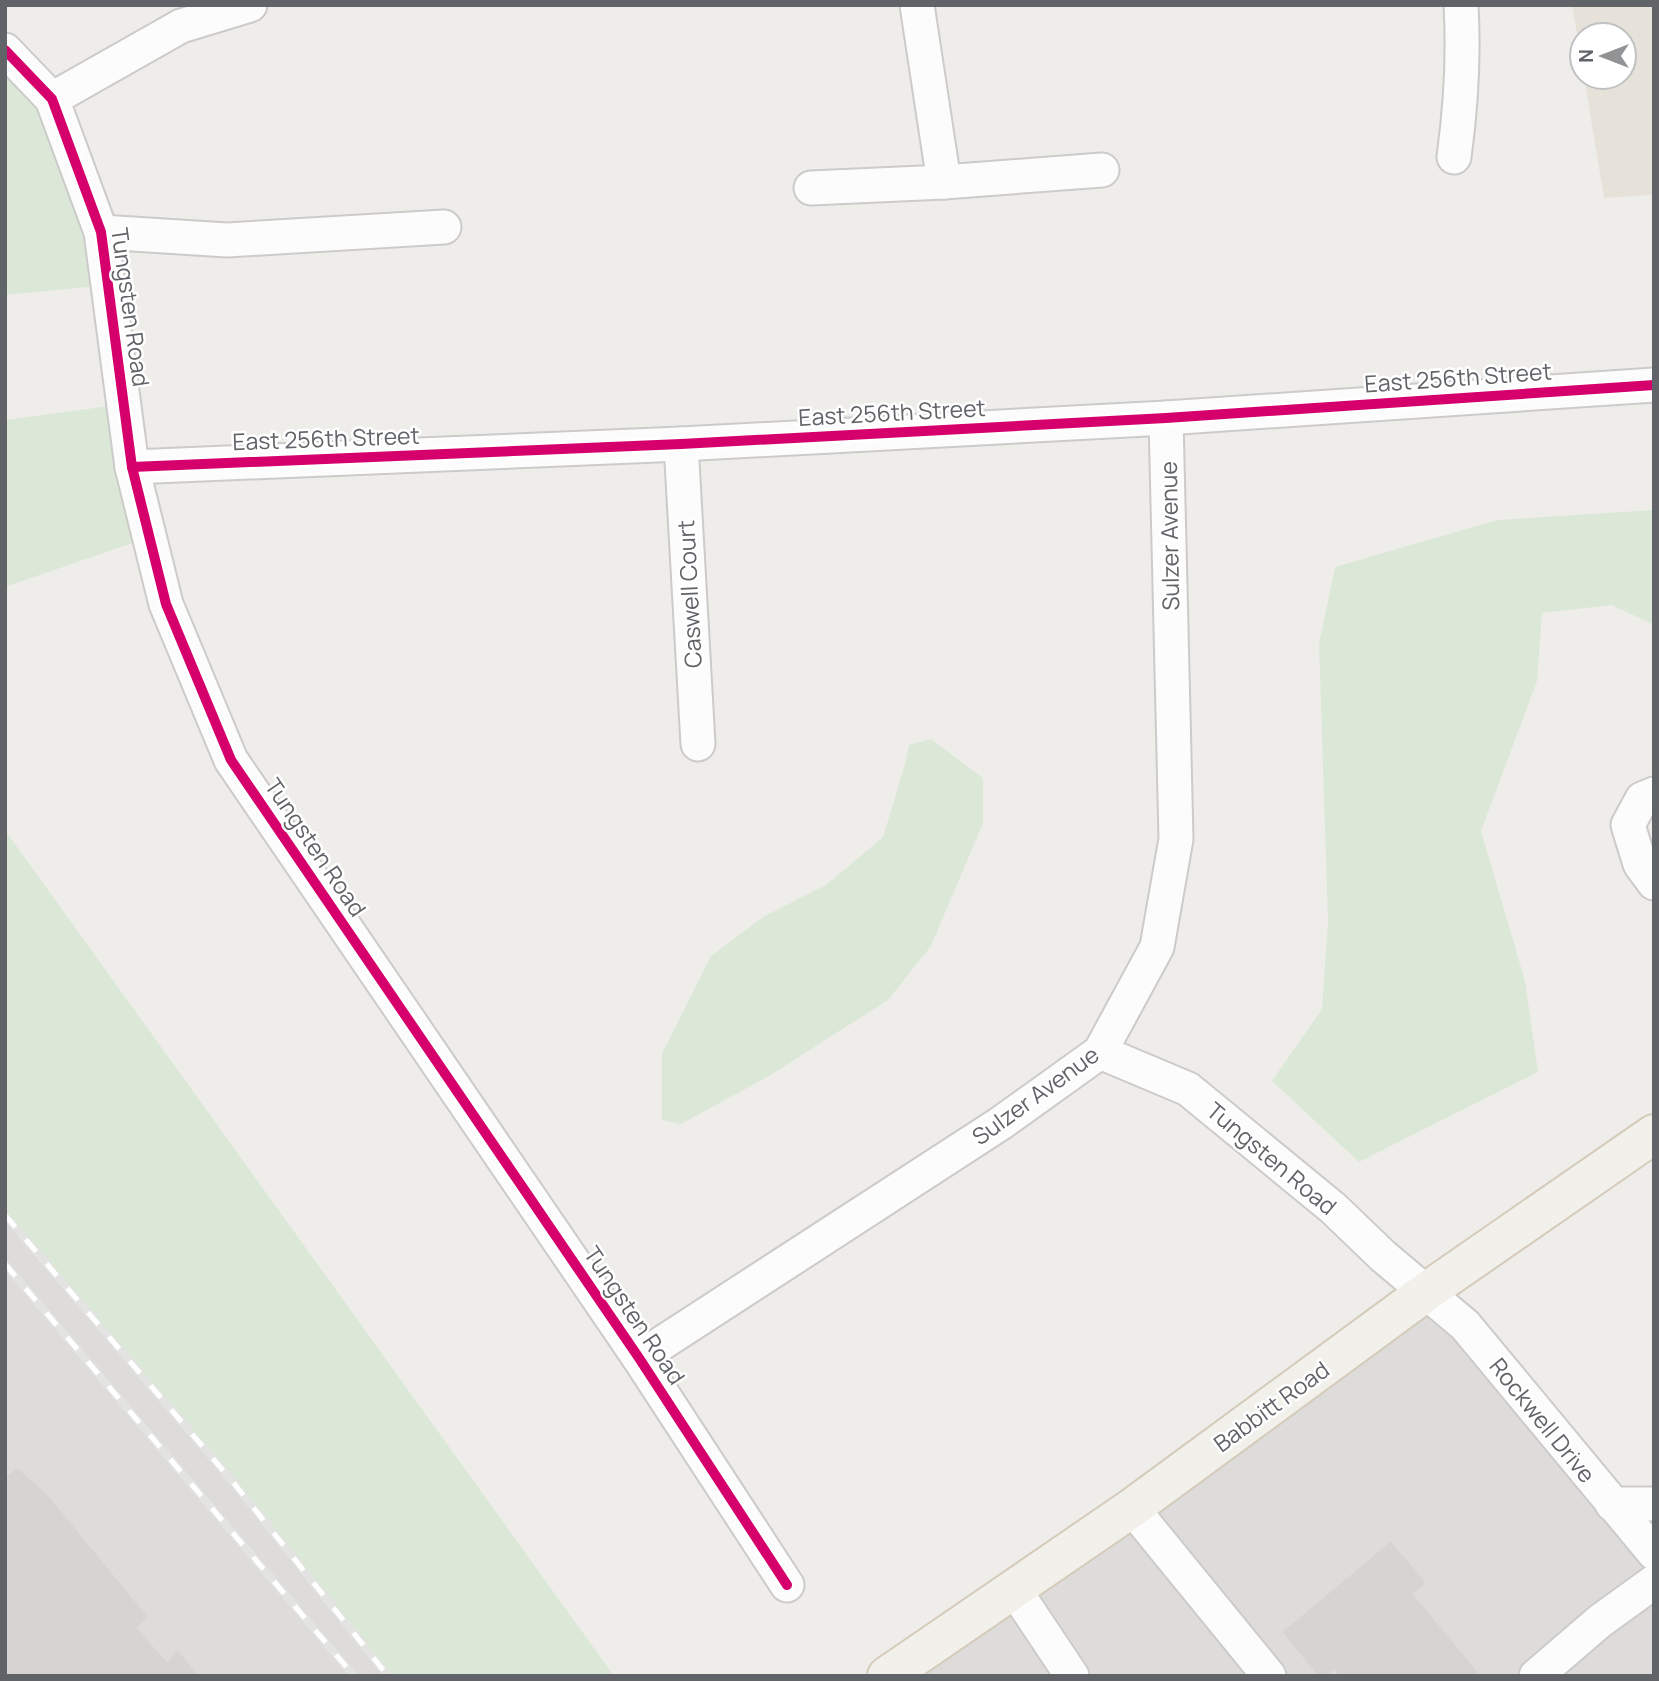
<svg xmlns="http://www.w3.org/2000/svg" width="1659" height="1681" font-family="Manrope,sans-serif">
<rect width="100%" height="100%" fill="#efedea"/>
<path fill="#e6e2d9" d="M1572,5H1654V195L1604,198L1584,77H1624V35H1582V63Z"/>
<g fill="#dedcdb">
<path d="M5,1215L233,1482L390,1676H5Z"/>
<path d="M1426,1292L1654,1553V1676H887Z"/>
</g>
<g fill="#dbe8d8">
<path d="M5,50L52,99L108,285L5,295Z"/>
<path d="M124,404L150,537L5,587V420Z"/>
<path d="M1654,510V625L1612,605L1542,613L1537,681L1481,831L1525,981L1538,1072L1359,1162L1272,1081L1322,1009L1328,921L1319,644L1335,567L1497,520Z"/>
<path d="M931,739L983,778V823L931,946L888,1000L769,1076L681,1124L662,1120V1054L711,956L763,917L826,885L883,837L906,761L909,745Z"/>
<path d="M5,830L7,833L614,1676H388L233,1482L5,1215Z"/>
</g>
<g fill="#d6d4d3" stroke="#dedcda" stroke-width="2">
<path d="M17,1467L46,1492L149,1617L138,1628L167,1661L178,1649L200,1676H5V1477Z"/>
<path d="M1391,1540L1427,1583L1414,1594L1482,1676H1337L1334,1671L1328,1676H1317L1281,1632Z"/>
</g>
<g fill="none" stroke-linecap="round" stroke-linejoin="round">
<defs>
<g id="minor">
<path d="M5,50L52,99L101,232L132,467L166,604L231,760L639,1358L787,1585"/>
<path d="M52,99L181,26L250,5"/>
<path d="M1454,157C1461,106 1464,57 1461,5"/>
<path d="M944,182L1102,170"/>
<path d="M811,188L944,182L917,5"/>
<path d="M101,232L227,240L444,227"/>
<path d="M681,444L698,744"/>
<path d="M132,467L681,444L1166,418L1654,385"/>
<path d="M1654,794L1642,799L1628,825L1640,864L1654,883"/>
<path d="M1100,1052L1188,1089L1333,1208L1383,1256L1465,1325L1654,1553"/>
<path d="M639,1358L1001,1123L1100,1052L1157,947L1176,839L1166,418"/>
<path d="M1612,1504H1654"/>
<path d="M1132,1508L1269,1676"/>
<path d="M1014,1589L1072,1676"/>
<path d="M1536,1676L1600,1621L1654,1582"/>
</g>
<path id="major" d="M887,1676L1132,1508L1426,1292L1654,1134"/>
</defs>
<use href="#minor" stroke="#cccbca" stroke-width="37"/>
<use href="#major" stroke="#d4cbbb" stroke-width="42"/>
<use href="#minor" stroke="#fdfcfc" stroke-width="33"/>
<use href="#major" stroke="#f2f0eb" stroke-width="38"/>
<defs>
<g id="rail">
<path d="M5,1215L233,1482L388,1676"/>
<path d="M5,1264L354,1676"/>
</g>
</defs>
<use href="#rail" stroke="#e3e3e2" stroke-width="8"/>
<use href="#rail" stroke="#fff" stroke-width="5" stroke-dasharray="16" stroke-linecap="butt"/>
<defs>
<g id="cycleway">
<path d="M5,50L52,99L101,232L132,467L166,604L231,760L639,1358L787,1585"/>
<path d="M132,467L681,444L1166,418L1654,385"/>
</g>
</defs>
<use href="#cycleway" stroke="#fff" stroke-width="15"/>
<use href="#cycleway" stroke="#d6006c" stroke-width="10"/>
</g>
<g text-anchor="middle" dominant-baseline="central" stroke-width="5" stroke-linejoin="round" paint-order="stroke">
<g font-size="23" fill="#606367" stroke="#fff">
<text transform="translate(131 307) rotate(82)">Tungsten Road</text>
<text transform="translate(1458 377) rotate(-4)">East 256th Street</text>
<text transform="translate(892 412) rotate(-3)">East 256th Street</text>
<text transform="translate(326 438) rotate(-2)">East 256th Street</text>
<text transform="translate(1169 536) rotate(-91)">Sulzer Avenue</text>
<text transform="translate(689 594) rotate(-93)">Caswell Court</text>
<text transform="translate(316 847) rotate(56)">Tungsten Road</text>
<text transform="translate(1035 1095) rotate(-36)">Sulzer Avenue</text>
<text transform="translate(1272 1158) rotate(40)">Tungsten Road</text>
<text transform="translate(635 1315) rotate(56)">Tungsten Road</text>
<text transform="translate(1271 1406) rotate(-36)">Babbitt Road</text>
<text transform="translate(1543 1420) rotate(51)">Rockwell Drive</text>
</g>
</g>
<rect width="1659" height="1681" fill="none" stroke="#606367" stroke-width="14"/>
<g transform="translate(1603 56) rotate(270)"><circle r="33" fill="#ffffff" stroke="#bfc1c2" stroke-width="2"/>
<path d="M0-5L12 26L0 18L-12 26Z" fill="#929395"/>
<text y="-10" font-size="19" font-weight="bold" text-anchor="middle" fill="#606367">N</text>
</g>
</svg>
